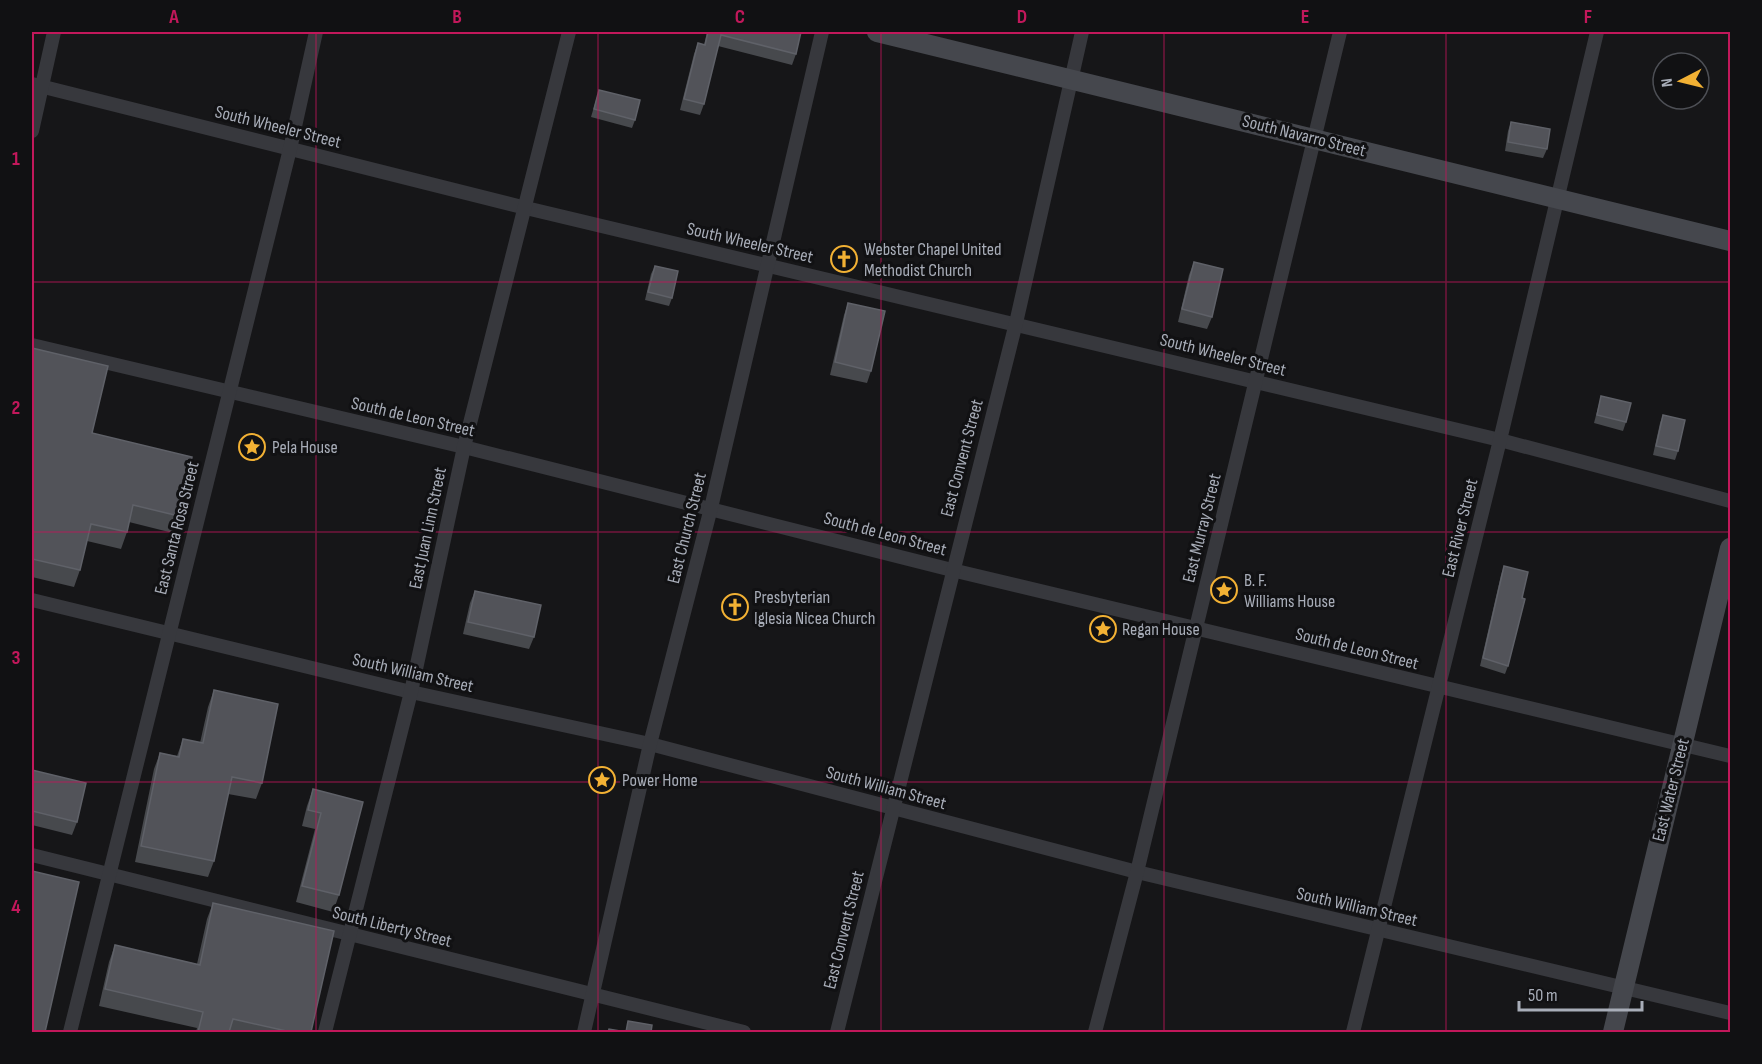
<svg xmlns="http://www.w3.org/2000/svg" width="1762" height="1064" font-family="'Sofia Sans Condensed',sans-serif">
<rect width="100%" height="100%" fill="#161618"/>
<g fill="none" stroke-linecap="round" stroke-linejoin="round">
<g stroke="#37383d" stroke-width="14">
<path d="M32,84L526,208L1500,440L1730,501"/>
<path d="M32,131L54,32"/>
<path d="M32,345L464,447L952,570L1730,756"/>
<path d="M32,600L411,692L650,744L1137,872L1730,1013"/>
<path d="M32,855L744,1032"/>
<path d="M70,1032L290,149L316,32"/>
<path d="M325,1032L411,692L464,447L569,32"/>
<path d="M584,1032L650,744L711,508L822,32"/>
<path d="M837,1032L1016,323L1082,32"/>
<path d="M1095,1032L1137,872L1340,32"/>
<path d="M1353,1032L1500,440L1597,32"/>
</g>
<g stroke="#45474d" stroke-width="20">
<path d="M877,32L1730,241"/>
<path d="M1613,1032L1730,548"/>
</g>
</g>
<g fill="#47494d">
<path d="M707,32H801L796,54L792,65L718,46L704,104L700,115L680,110L694,54L698,43L704,45Z"/>
<path d="M599,90L635,120L632,128L591,117Z"/>
<path d="M1511,122L1547,149L1543,158L1505,151L1508,131Z"/>
<path d="M1194,262L1212,317L1207,329L1178,322L1189,275Z"/>
<path d="M655,266L672,298L669,306L645,300L651,274Z"/>
<path d="M848,303L871,371L867,383L830,375L844,315Z"/>
<path d="M32,348L92,433L179,516L173,533L129,522L127,532L121,549L87,541L80,570L74,587L32,577Z"/>
<path d="M1601,396L1626,422L1623,431L1594,423Z"/>
<path d="M1663,415L1678,451L1675,460L1653,455L1660,423Z"/>
<path d="M1504,566L1522,598L1508,666L1505,674L1480,666L1501,575Z"/>
<path d="M475,591L534,637L529,649L463,634L470,603Z"/>
<path d="M214,690L262,783L256,799L228,794L214,861L208,877L135,862L154,769L160,753L177,756L183,739L200,743L208,707Z"/>
<path d="M32,770L77,822L72,835L32,825Z"/>
<path d="M313,789L363,802L339,895L333,912L296,902L315,829L302,826L307,806Z"/>
<path d="M213,903L311,1032H196L197,1028L99,1006L109,962L115,945L197,964L207,919Z"/>
</g>
<g fill="#525359" stroke="#5f6168" stroke-width="1.5">
<path d="M708,32H801L796,54L721,35L704,104L684,99L698,43L705,45Z"/>
<path d="M599,90L640,100L635,120L594,109Z"/>
<path d="M1511,122L1550,129L1547,149L1508,142Z"/>
<path d="M1194,262L1223,269L1212,317L1182,309Z"/>
<path d="M655,266L678,271L672,298L648,292Z"/>
<path d="M848,303L885,311L871,371L835,362Z"/>
<path d="M32,348L108,366L92,433L192,457L179,516L133,505L127,532L91,524L80,570L32,559Z"/>
<path d="M1601,396L1631,403L1626,422L1597,415Z"/>
<path d="M1663,415L1685,420L1678,451L1656,446Z"/>
<path d="M1504,566L1528,572L1522,598L1525,599L1508,666L1483,658Z"/>
<path d="M475,591L541,605L534,637L468,622Z"/>
<path d="M214,690L278,704L262,783L232,777L214,861L141,846L160,753L179,757L183,739L203,743Z"/>
<path d="M32,770L86,783L77,822L32,811Z"/>
<path d="M313,789L363,802L339,895L302,886L321,813L308,810Z"/>
<path d="M32,871L79,882L45,1032H32Z"/>
<path d="M213,903L334,931L311,1032H291L233,1019L229,1032H198L203,1012L105,989L115,945L200,965Z"/>
<path d="M628,1021L652,1025L651,1032H608L609,1029L626,1032Z"/>
</g>
<path fill="none" stroke="#c2185b" stroke-width="1.5" stroke-opacity="0.55" d="M316,32V1032M598,32V1032M881,32V1032M1164,32V1032M1446,32V1032M32,282H1730M32,532H1730M32,782H1730"/>
<defs>
<symbol id="church-ring" viewBox="-11 -11 22 22"><circle r="9.5" fill="#111113" stroke="#f2b134" stroke-width="1.5"/><path d="M-1.2-6h2.4v3.5h3.3v2.4h-3.3V6h-2.4V-.1h-3.3v-2.4h3.3Z" fill="#f2b134"/></symbol>
<symbol id="sight-ring" viewBox="-11 -11 22 22"><circle r="9.5" fill="#111113" stroke="#f2b134" stroke-width="1.5"/><path d="M0-6L1.8-2.2L6-1.7L2.9 1.2L3.7 5.4L0 3.3L-3.7 5.4L-2.9 1.2L-6-1.7L-1.8-2.2Z" fill="#f2b134"/></symbol>
</defs>
<g fill-rule="evenodd">
<use href="#church-ring" x="829" y="244" width="30" height="30"/>
<use href="#sight-ring" x="237" y="432" width="30" height="30"/>
<use href="#sight-ring" x="1209" y="575" width="30" height="30"/>
<use href="#church-ring" x="720" y="592" width="30" height="30"/>
<use href="#sight-ring" x="1088" y="614" width="30" height="30"/>
<use href="#sight-ring" x="587" y="765" width="30" height="30"/>
</g>
<g text-anchor="middle" dominant-baseline="central" stroke-width="6" stroke-linejoin="round" paint-order="stroke">
<g font-size="18" fill="#a8adb8" stroke="#111113">
<text transform="translate(278 127) rotate(14)">South Wheeler Street</text>
<text transform="translate(1304 136) rotate(14)">South Navarro Street</text>
<text transform="translate(750 243) rotate(13)">South Wheeler Street</text>
<text transform="translate(1223 355) rotate(14)">South Wheeler Street</text>
<text transform="translate(413 417) rotate(13)">South de Leon Street</text>
<text transform="translate(962 458) rotate(-75)">East Convent Street</text>
<text transform="translate(177 528) rotate(-76)">East Santa Rosa Street</text>
<text transform="translate(428 528) rotate(-78)">East Juan Linn Street</text>
<text transform="translate(687 528) rotate(-76)">East Church Street</text>
<text transform="translate(1202 528) rotate(-76)">East Murray Street</text>
<text transform="translate(1460 528) rotate(-76)">East River Street</text>
<text transform="translate(885 534) rotate(15)">South de Leon Street</text>
<text transform="translate(1357 649) rotate(14)">South de Leon Street</text>
<text transform="translate(413 673) rotate(13)">South William Street</text>
<text transform="translate(886 788) rotate(15)">South William Street</text>
<text transform="translate(1671 790) rotate(-76)">East Water Street</text>
<text transform="translate(1357 907) rotate(13)">South William Street</text>
<text transform="translate(392 927) rotate(14)">South Liberty Street</text>
<text transform="translate(844 930) rotate(-76)">East Convent Street</text>
</g>
<g font-size="18" fill="#a8adb8" stroke="#111113" text-anchor="start">
<text x="864" y="249">Webster Chapel United<tspan x="864" dy="21">Methodist Church</tspan></text>
<text x="272" y="447">Pela House</text>
<text x="1244" y="580">B. F.<tspan x="1244" dy="21">Williams House</tspan></text>
<text x="754" y="597">Presbyterian<tspan x="754" dy="21">Iglesia Nicea Church</tspan></text>
<text x="1122" y="629">Regan House</text>
<text x="622" y="780">Power Home</text>
</g>
</g>
<rect width="1762" height="1064" fill="none" stroke="#111113" stroke-width="66"/>
<g transform="translate(1681 81) rotate(263)"><circle r="28" fill="#111113" stroke="#4d4f55" stroke-width="1.5"/>
<path d="M0-4.5L10 22L0 15L-10 22Z" fill="#f2b134"/>
<text y="-9" font-size="16" font-weight="bold" text-anchor="middle" fill="#a8adb8">N</text>
</g>
<path d="M1519 1001v9h123v-9" fill="none" stroke="#a8adb8" stroke-width="3"/>
<text x="1528" y="1001" font-size="18" fill="#a8adb8" stroke="#111113" stroke-width="4.5" paint-order="stroke">50 m</text>
<rect x="33" y="33" width="1696" height="998" fill="none" stroke="#c2185b" stroke-width="2"/>
<g font-size="20" text-anchor="middle" font-weight="bold" fill="#c2185b">
<text x="174" y="23">A</text>
<text x="457" y="23">B</text>
<text x="740" y="23">C</text>
<text x="1022" y="23">D</text>
<text x="1305" y="23">E</text>
<text x="1588" y="23">F</text>
<text x="16" y="165">1</text>
<text x="16" y="414">2</text>
<text x="16" y="664">3</text>
<text x="16" y="913">4</text>
</g>
</svg>
